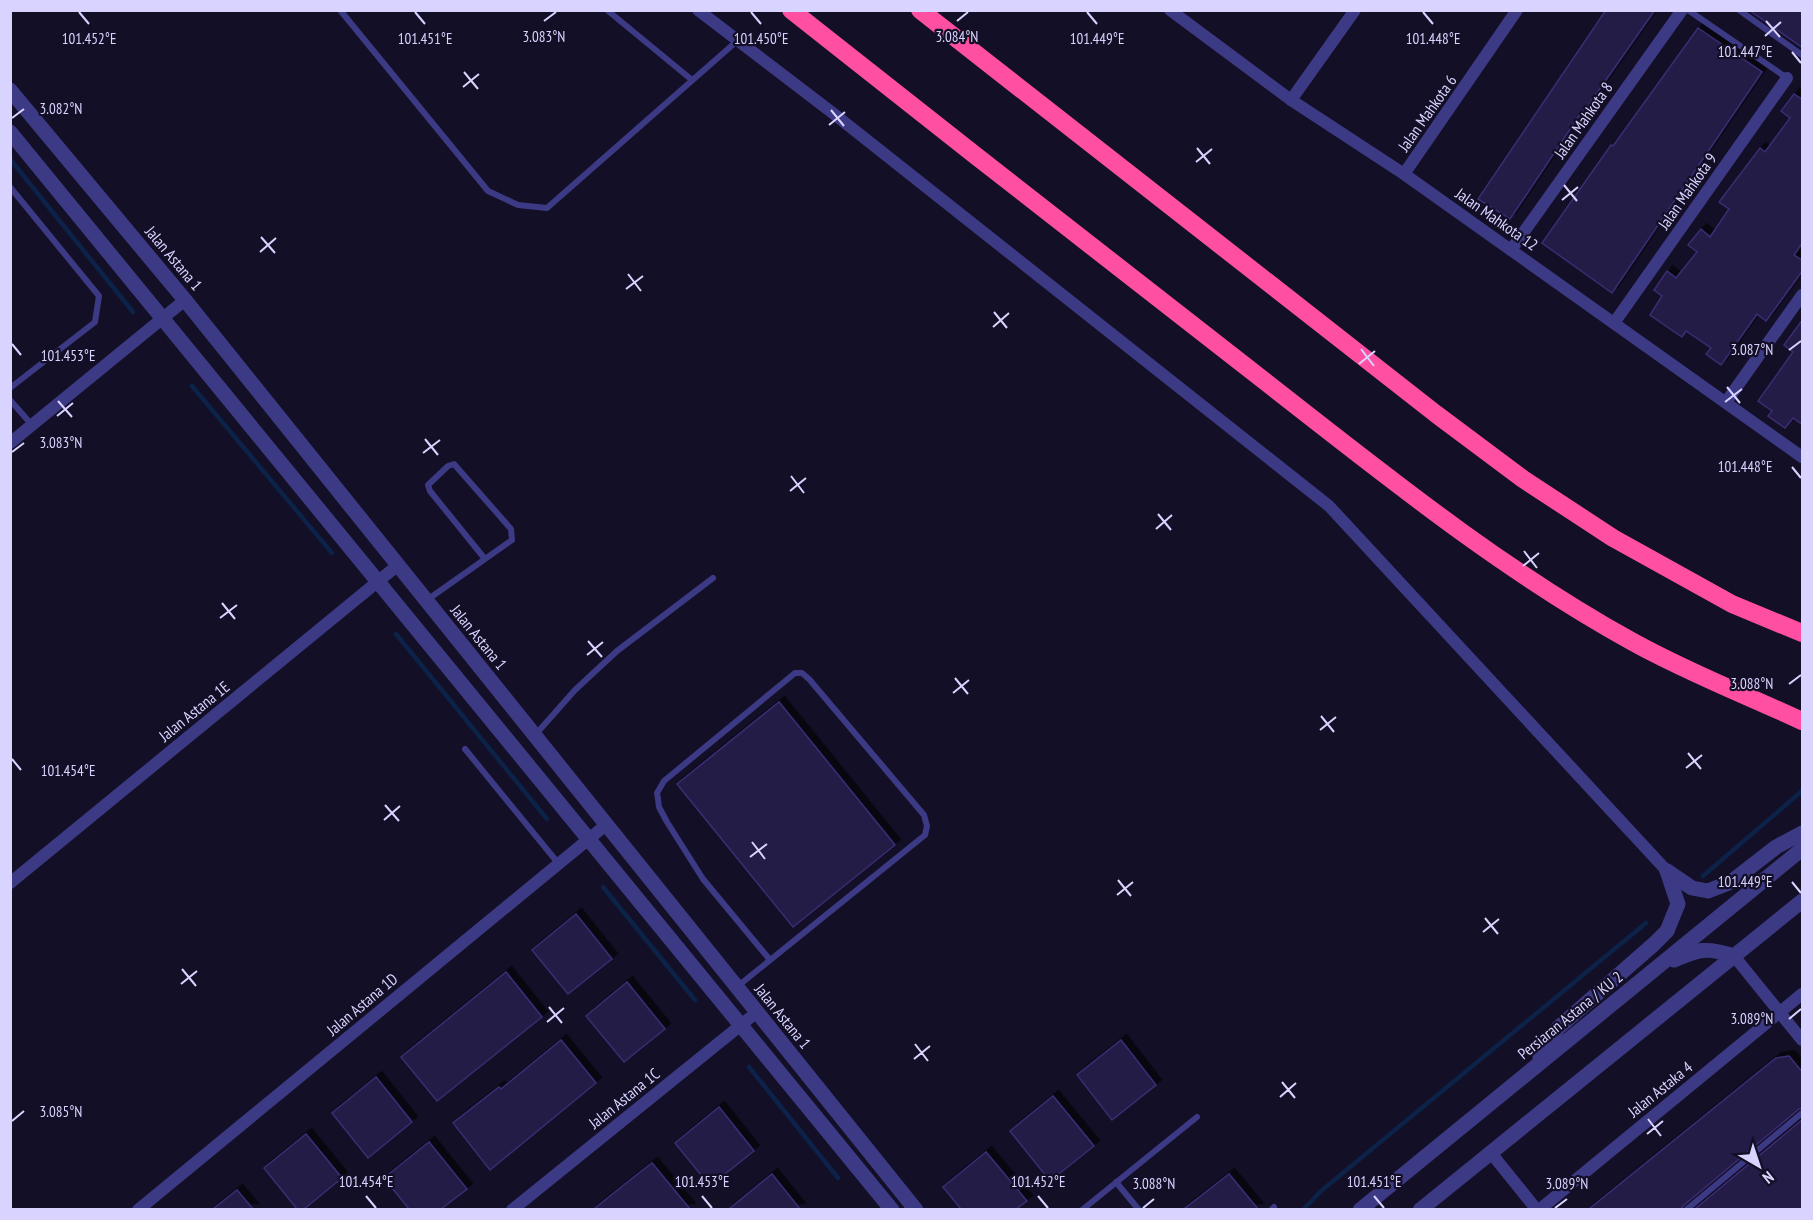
<svg xmlns="http://www.w3.org/2000/svg" width="1813" height="1220" font-family="'PT Sans Narrow',sans-serif">
<defs>
<filter id="shadow"><feDropShadow dx="5.5" dy="-5.5" stdDeviation="0" flood-color="#0009"/></filter>
</defs>
<rect width="100%" height="100%" fill="#130f26"/>
<g fill="none" stroke-linecap="round" stroke-linejoin="round">
<g stroke="#0c2248" stroke-width="4.5">
<path d="M10,159L133,312"/>
<path d="M192,386L332,553"/>
<path d="M396,634L547,819"/>
<path d="M1703,876L1802,791"/>
<path d="M603,887L695,1000"/>
<path d="M749,1067L838,1178"/>
<path d="M1303,1210L1321,1191L1646,923"/>
</g>
</g>
<g fill="#241b47" stroke="#3b2d73" stroke-width="1.5" filter="url(#shadow)">
<path d="M1606,10H1655L1580,117L1579,116L1510,219L1478,199Z"/>
<path d="M1749,10H1803V48Z"/>
<path d="M1698,28L1762,72L1612,293L1542,243L1611,145L1613,146Z"/>
<path d="M1794,94L1803,100V242L1794,255L1803,261V270L1766,321L1757,314L1721,365L1706,354L1711,348L1686,331L1682,337L1650,315L1662,296L1654,290L1667,271L1676,278L1697,252L1688,245L1701,229L1710,237L1729,209L1719,202L1760,148L1765,152L1790,118L1781,111Z"/>
<path d="M1803,319V425L1793,418L1785,428L1768,416L1772,411L1758,401L1793,352L1784,345Z"/>
<path d="M779,702L895,845L793,927L677,784Z"/>
<path d="M576,914L612,959L568,994L532,950Z"/>
<path d="M506,972L542,1017L437,1101L401,1057Z"/>
<path d="M627,982L665,1029L624,1062L586,1016Z"/>
<path d="M561,1040L596,1083L490,1170L453,1123L499,1087L501,1089Z"/>
<path d="M1121,1040L1156,1085L1112,1120L1077,1075Z"/>
<path d="M1789,1056L1803,1073V1108L1799,1109L1683,1206L1681,1209H1589L1776,1058Z"/>
<path d="M376,1077L412,1122L368,1158L332,1113Z"/>
<path d="M1053,1096L1094,1146L1050,1181L1010,1131Z"/>
<path d="M719,1107L754,1151L710,1186L675,1143Z"/>
<path d="M1803,1119V1209H1695Z"/>
<path d="M306,1134L342,1178L304,1209H297L264,1168Z"/>
<path d="M429,1142L467,1189L441,1209H409L384,1178Z"/>
<path d="M986,1152L1027,1201L1016,1209H961L943,1187Z"/>
<path d="M652,1163L690,1209H594L630,1180Z"/>
<path d="M772,1174L800,1209H729Z"/>
<path d="M1229,1174L1258,1209H1184Z"/>
<path d="M237,1190L253,1209H213Z"/>
</g>
<g fill="none" stroke-linecap="round" stroke-linejoin="round">
<g stroke="#3d3a85" stroke-width="6">
<path d="M340,10L488,191L518,205L547,208L737,41"/>
<path d="M607,10L692,80"/>
<path d="M1688,10L1787,78"/>
<path d="M1739,10L1802,55"/>
<path d="M10,187L99,296L95,322L10,388"/>
<path d="M10,400L32,425"/>
<path d="M427,600L512,540L511,529L454,464L448,466L428,485L430,491L485,559"/>
<path d="M536,734L575,690L617,651L713,578"/>
<path d="M465,749L558,863"/>
<path d="M738,986L925,835L927,826L924,815L809,679L802,673H795L664,781L657,793L658,799L659,807L667,822L703,879L770,960"/>
<path d="M1116,1182L1139,1210"/>
<path d="M1082,1210L1197,1117"/>
<path d="M1271,1210L1274,1207"/>
<path d="M1686,1210L1802,1113"/>
</g>
<g stroke="#3d3a85" stroke-width="12">
<path d="M698,10L834,114L1329,506L1667,871"/>
<path d="M1170,10L1291,100L1404,174L1802,457"/>
<path d="M1291,100L1355,10"/>
<path d="M1404,174L1517,10"/>
<path d="M1511,250L1682,10"/>
<path d="M1614,323L1787,78"/>
<path d="M1726,402L1802,295"/>
<path d="M10,443L185,300"/>
<path d="M10,883L398,565"/>
<path d="M1734,956L1802,1040"/>
<path d="M1491,1153L1537,1210"/>
<path d="M138,1210L607,824"/>
<path d="M512,1210L757,1012"/>
<path d="M1539,1210L1802,994"/>
</g>
<g stroke="#3d3a85" stroke-width="15">
<path d="M10,90L185,300L916,1210"/>
<path d="M10,132L892,1210"/>
<path d="M1667,871L1692,888L1708,891L1731,882L1776,847L1802,833"/>
<path d="M1674,960C1700,949 1706,947 1734,956"/>
<path d="M1540,1057L1558,1028L1654,944L1667,931L1678,904L1667,871"/>
<path d="M1360,1210L1802,849"/>
<path d="M1420,1210L1802,901"/>
</g>
<g stroke="#ff4fa3" stroke-width="18">
<path d="M791,10C949,135 1108,260 1267,383C1385,475 1502,570 1633,642C1687,672 1746,695 1802,721"/>
<path d="M920,10L1436,414L1523,479L1613,538L1732,604L1802,633"/>
</g>
</g>
<path fill="none" stroke="#d9d4ff" stroke-width="2" d="M79,12L89,24M415,12L425,24M751,12L761,24M1087,12L1097,24M1423,12L1433,24M544,21L556,12M957,21L968,12M1766,21L1780,37M1765,36L1781,22M1792,52L1801,63M464,72L478,89M463,87L479,74M831,110L844,126M12,118L24,109M829,125L845,112M1197,148L1210,164M1196,162L1212,149M1564,185L1577,201M1562,200L1578,187M261,237L275,253M260,252L276,238M628,274L641,291M626,289L643,276M994,312L1007,328M993,327L1009,313M12,344L21,355M1361,349L1374,366M1789,350L1801,341M1359,364L1375,351M1727,387L1740,403M58,401L72,417M1725,402L1742,389M57,416L73,403M425,439L438,455M12,452L24,443M423,453L440,440M1792,467L1801,478M791,476L804,493M790,491L806,478M1158,514L1171,530M1156,529L1172,515M1524,551L1537,568M1523,566L1539,553M222,603L235,619M220,618L237,605M588,641L602,657M587,655L603,642M955,678L968,694M1789,684L1801,675M953,693L969,680M1321,716L1334,732M1320,730L1336,717M1688,753L1701,769M12,759L21,770M1686,768L1702,755M385,805L399,821M384,820L400,806M752,842L765,859M750,857L767,844M1118,880L1131,896M1792,882L1801,893M1117,895L1133,882M1485,918L1498,934M1483,932L1499,919M182,969L196,986M181,984L197,971M549,1007L562,1023M1789,1019L1801,1009M547,1022L564,1008M915,1044L928,1061M914,1059L930,1046M1282,1082L1295,1098M1280,1097L1296,1083M1648,1119L1661,1136M12,1121L24,1111M1647,1134L1663,1121M366,1196L376,1208M702,1196L712,1208M1038,1196L1048,1208M1374,1196L1384,1208M1143,1208L1154,1199M1555,1208L1567,1199"/>
<g text-anchor="middle" dominant-baseline="central" stroke-width="4.5" stroke-linejoin="round" paint-order="stroke">
<g font-size="16" fill="#d9d4ff" stroke="#130f26">
<text transform="translate(1427 113) rotate(-55)">Jalan Mahkota 6</text>
<text transform="translate(1583 120) rotate(-55)">Jalan Mahkota 8</text>
<text transform="translate(1687 191) rotate(-55)">Jalan Mahkota 9</text>
<text transform="translate(1497 219) rotate(35)">Jalan Mahkota 12</text>
<text transform="translate(174 258) rotate(50)">Jalan Astana 1</text>
<text transform="translate(479 637) rotate(51)">Jalan Astana 1</text>
<text transform="translate(194 711) rotate(-39)">Jalan Astana 1E</text>
<text transform="translate(362 1004) rotate(-40)">Jalan Astana 1D</text>
<text transform="translate(1570 1015) rotate(-39)">Persiaran Astana / KU 2</text>
<text transform="translate(783 1016) rotate(51)">Jalan Astana 1</text>
<text transform="translate(1660 1089) rotate(-39)">Jalan Astaka 4</text>
<text transform="translate(624 1098) rotate(-39)">Jalan Astana 1C</text>
</g>
</g>
<g font-size="15" text-anchor="middle" fill="#d9d4ff" stroke="#130f26" stroke-width="4.5" stroke-linejoin="round" paint-order="stroke">
<text x="544" y="42">3.083°N</text>
<text x="957" y="42">3.084°N</text>
<text x="89" y="44">101.452°E</text>
<text x="425" y="44">101.451°E</text>
<text x="761" y="44">101.450°E</text>
<text x="1097" y="44">101.449°E</text>
<text x="1433" y="44">101.448°E</text>
<text x="1745" y="57">101.447°E</text>
<text x="61" y="114">3.082°N</text>
<text x="1752" y="355">3.087°N</text>
<text x="68" y="361">101.453°E</text>
<text x="61" y="448">3.083°N</text>
<text x="1745" y="472">101.448°E</text>
<text x="1752" y="689">3.088°N</text>
<text x="68" y="776">101.454°E</text>
<text x="1745" y="887">101.449°E</text>
<text x="1752" y="1024">3.089°N</text>
<text x="61" y="1117">3.085°N</text>
<text x="366" y="1187">101.454°E</text>
<text x="702" y="1187">101.453°E</text>
<text x="1038" y="1187">101.452°E</text>
<text x="1374" y="1187">101.451°E</text>
<text x="1154" y="1189">3.088°N</text>
<text x="1567" y="1189">3.089°N</text>
</g>
<rect width="1813" height="1220" fill="none" stroke="#d9d4ff" stroke-width="24"/>
<g transform="translate(1759 1166) rotate(141)" stroke="#130f26" stroke-width="4.5" paint-order="stroke">
<path d="M0-4.5L10 22L0 15L-10 22Z" fill="#d9d4ff"/>
<text y="-9" font-size="16" font-weight="bold" text-anchor="middle" fill="#d9d4ff">N</text>
</g>
</svg>
